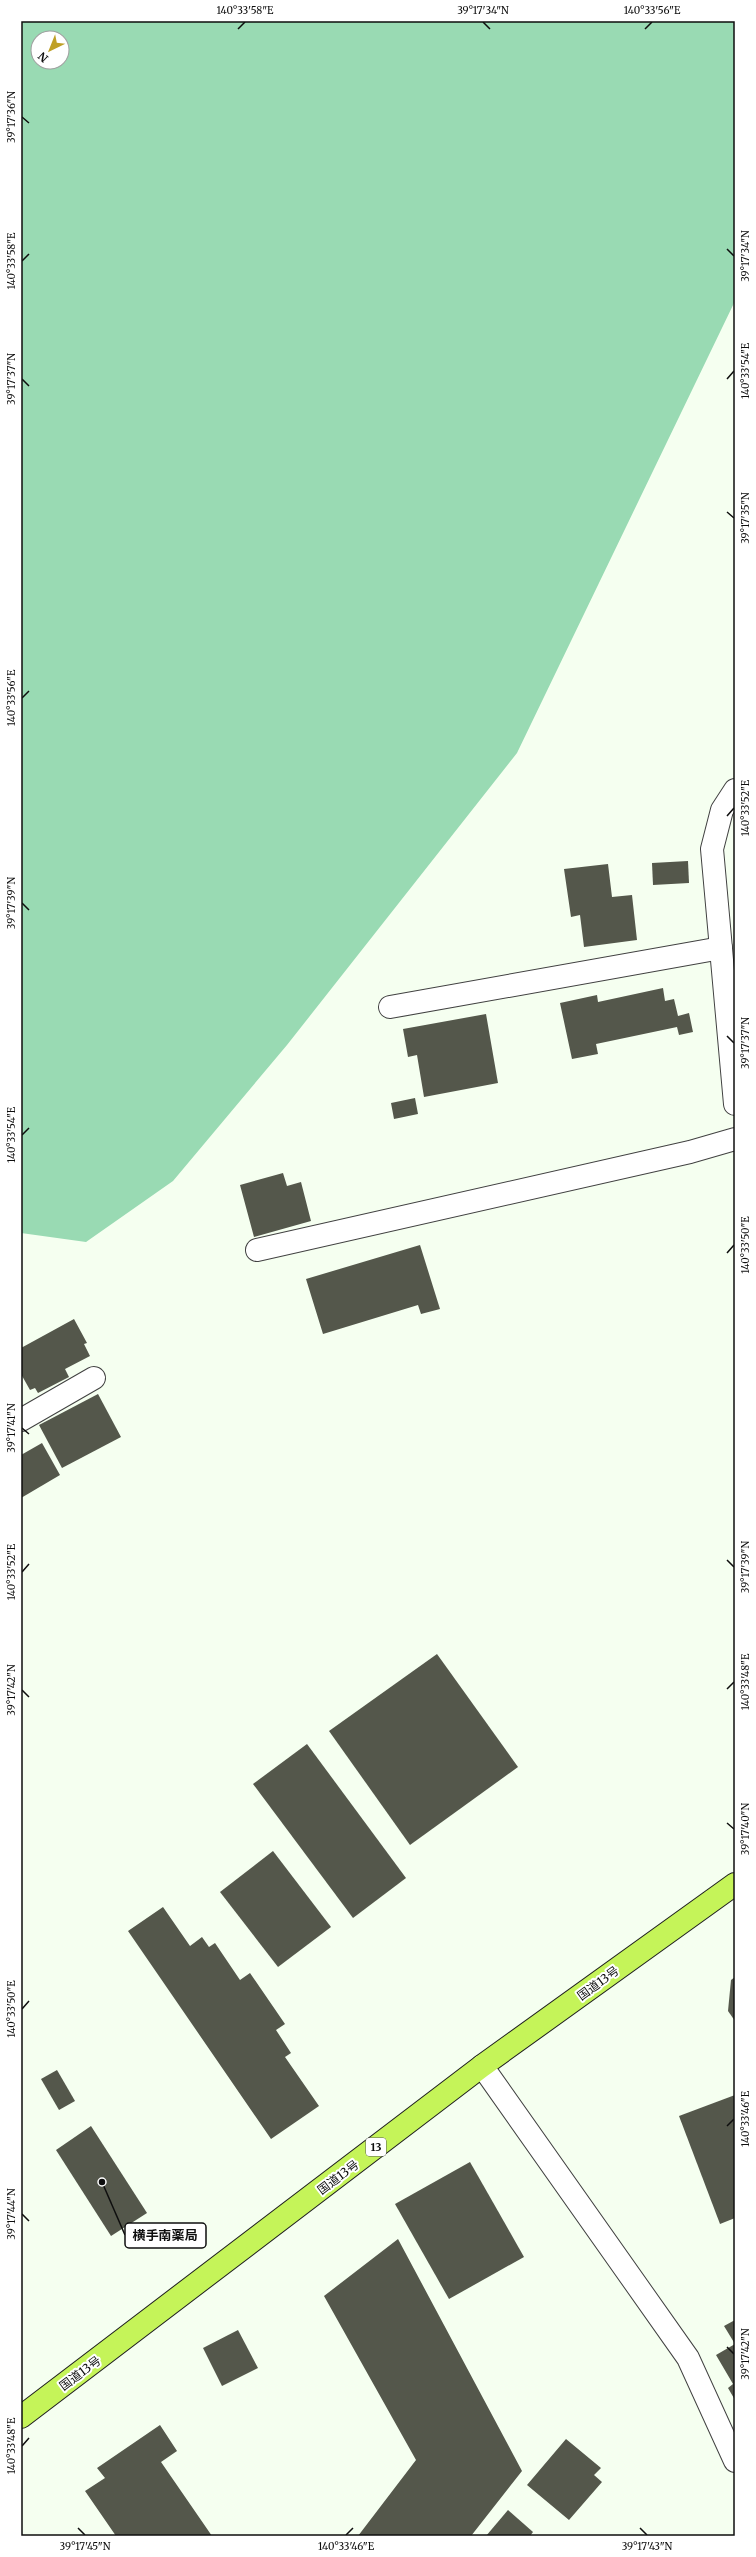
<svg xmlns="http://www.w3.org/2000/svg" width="756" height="2557" font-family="Merriweather,'Noto Sans JP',serif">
<rect width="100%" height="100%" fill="#f5fff0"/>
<path fill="#99dab3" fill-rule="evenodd" d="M21,21H735V301L517,753L287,1045L173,1181L86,1242L21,1233ZM38,38H62V62H38Z"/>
<g fill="#54574b">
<path d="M688,861L689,883L653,885L652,863Z"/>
<path d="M608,864L612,897L632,895L637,940L584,947L580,915L571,917L564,869Z"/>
<path d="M663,988L665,1001L674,999L678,1016L689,1013L693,1032L679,1035L677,1027L596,1044L598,1054L572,1059L560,1003L597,995L598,1002Z"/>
<path d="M486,1014L498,1083L424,1097L417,1055L408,1057L403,1029Z"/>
<path d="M415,1098L418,1114L394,1119L391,1103Z"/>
<path d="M283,1173L287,1186L301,1182L311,1221L254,1237L240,1185Z"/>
<path d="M420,1245L440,1309L421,1314L418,1305L323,1334L306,1279Z"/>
<path d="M74,1319L87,1343L84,1344L90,1356L65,1369L69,1377L38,1393L35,1388L30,1390L21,1374V1348Z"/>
<path d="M98,1394L121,1437L62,1468L39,1425Z"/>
<path d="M42,1443L60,1475L21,1498V1455Z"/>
<path d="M437,1654L518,1767L410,1845L329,1731Z"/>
<path d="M307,1744L406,1878L353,1918L253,1784Z"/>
<path d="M273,1851L331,1927L278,1967L220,1892Z"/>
<path d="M163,1907L190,1946L202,1937L209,1947L215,1943L240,1980L250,1973L285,2024L276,2030L291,2053L285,2057L319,2106L271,2139L128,1931Z"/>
<path d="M735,1977V2021L728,2011L731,1980Z"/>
<path d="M57,2070L75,2101L59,2110L41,2079Z"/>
<path d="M735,2095V2218L720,2224L679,2116Z"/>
<path d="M91,2126L147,2213L111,2236L56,2150Z"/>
<path d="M470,2162L524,2257L449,2299L395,2204Z"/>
<path d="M398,2239L522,2471L471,2536H358L416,2460L324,2296Z"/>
<path d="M735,2320V2400L728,2388L733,2384L716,2355L735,2344L724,2326Z"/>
<path d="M238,2330L258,2368L222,2386L203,2348Z"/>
<path d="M160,2425L177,2451L161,2462L212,2536H116L85,2491L105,2478L97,2468Z"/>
<path d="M566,2439L601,2468L594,2475L602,2482L569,2520L527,2485Z"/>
<path d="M508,2510L533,2532L530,2536H486Z"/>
</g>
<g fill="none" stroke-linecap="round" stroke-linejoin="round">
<defs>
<g id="street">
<path d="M735,790L722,810L712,849L735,1104"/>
<path d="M390,1007L721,948"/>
<path d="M257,1250L690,1152L735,1139"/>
<path d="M21,1420L94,1378"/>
<path d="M482,2066L688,2358L735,2461"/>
</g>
<path id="highway" d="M21,2417L482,2066L735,1884"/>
</defs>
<use href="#street" stroke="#414141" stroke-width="24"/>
<use href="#highway" stroke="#1f1f1f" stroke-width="24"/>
<use href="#street" stroke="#fff" stroke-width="22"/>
<use href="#highway" stroke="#c5f459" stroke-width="22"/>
</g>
<path fill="none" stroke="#0e0e0e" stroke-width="1.5" d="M483,22L490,29M238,29L245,22M645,29L652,22M22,117L29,123M727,249L734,256M22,261L29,254M22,379L29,386M727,379L734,371M727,512L734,518M22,698L29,691M727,816L734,808M22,903L29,910M727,1036L734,1043M22,1135L29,1128M727,1253L734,1245M22,1428L29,1434M727,1560L734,1567M22,1572L29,1564M727,1689L734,1682M22,1690L29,1697M727,1823L734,1829M22,2009L29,2001M727,2126L734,2119M22,2214L29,2221M727,2347L734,2354M22,2446L29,2438M78,2528L85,2535M640,2528L647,2535M346,2535L353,2528"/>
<g text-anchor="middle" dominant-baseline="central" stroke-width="4" stroke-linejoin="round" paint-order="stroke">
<rect fill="#fff" stroke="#565656" stroke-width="1" x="366" y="2138" width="20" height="18" rx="3"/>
<g font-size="11" font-weight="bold" fill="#0e0e0e">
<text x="376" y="2147">13</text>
</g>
<g font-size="12" fill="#0e0e0e" stroke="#fff">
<text transform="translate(598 1983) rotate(-36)">国道13号</text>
<text transform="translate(338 2177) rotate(-37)">国道13号</text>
<text transform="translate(80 2373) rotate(-37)">国道13号</text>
</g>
</g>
<path fill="none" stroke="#0e0e0e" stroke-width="1.5" d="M102 2182L125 2235"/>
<circle fill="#0e0e0e" stroke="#fff" stroke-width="1.5" cx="102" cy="2182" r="4"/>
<rect fill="#fff" stroke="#0e0e0e" stroke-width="1.5" x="125" y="2223" width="81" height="25" rx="4"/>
<g font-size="13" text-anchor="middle" font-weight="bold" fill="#0e0e0e">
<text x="165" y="2240">横手南薬局</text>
</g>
<rect width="756" height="2557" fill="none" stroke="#ffffff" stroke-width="44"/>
<g transform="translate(50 50) rotate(223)"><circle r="19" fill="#ffffff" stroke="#9f9f9f"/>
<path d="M0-3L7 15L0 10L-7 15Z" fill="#bfa026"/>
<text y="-6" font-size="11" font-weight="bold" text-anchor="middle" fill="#0e0e0e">N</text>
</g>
<rect x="22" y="22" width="712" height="2513" fill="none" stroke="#0e0e0e" stroke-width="1.5"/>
<g font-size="10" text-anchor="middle" fill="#0e0e0e">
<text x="245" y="14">140°33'58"E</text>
<text x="483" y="14">39°17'34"N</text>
<text x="652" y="14">140°33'56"E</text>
<text transform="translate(11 117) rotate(-90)" y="4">39°17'36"N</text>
<text transform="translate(745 256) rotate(-90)" y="4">39°17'34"N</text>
<text transform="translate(11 261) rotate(-90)" y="4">140°33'58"E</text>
<text transform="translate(745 371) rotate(-90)" y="4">140°33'54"E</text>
<text transform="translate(11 379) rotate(-90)" y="4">39°17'37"N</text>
<text transform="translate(745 518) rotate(-90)" y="4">39°17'35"N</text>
<text transform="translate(11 698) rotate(-90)" y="4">140°33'56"E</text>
<text transform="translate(745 808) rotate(-90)" y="4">140°33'52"E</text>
<text transform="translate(11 903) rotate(-90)" y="4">39°17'39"N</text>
<text transform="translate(745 1043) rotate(-90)" y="4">39°17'37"N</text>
<text transform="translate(11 1135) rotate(-90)" y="4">140°33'54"E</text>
<text transform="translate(745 1245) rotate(-90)" y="4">140°33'50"E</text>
<text transform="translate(11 1428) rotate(-90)" y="4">39°17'41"N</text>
<text transform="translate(745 1567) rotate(-90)" y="4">39°17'39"N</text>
<text transform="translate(11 1572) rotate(-90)" y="4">140°33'52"E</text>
<text transform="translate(745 1682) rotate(-90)" y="4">140°33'48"E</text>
<text transform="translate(11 1690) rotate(-90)" y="4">39°17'42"N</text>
<text transform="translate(745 1829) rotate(-90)" y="4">39°17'40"N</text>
<text transform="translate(11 2009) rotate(-90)" y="4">140°33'50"E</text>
<text transform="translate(745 2119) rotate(-90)" y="4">140°33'46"E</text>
<text transform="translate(11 2214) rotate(-90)" y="4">39°17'44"N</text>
<text transform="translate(745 2354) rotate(-90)" y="4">39°17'42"N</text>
<text transform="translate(11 2446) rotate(-90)" y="4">140°33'48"E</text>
<text x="85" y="2550">39°17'45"N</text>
<text x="346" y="2550">140°33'46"E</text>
<text x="647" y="2550">39°17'43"N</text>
</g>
</svg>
